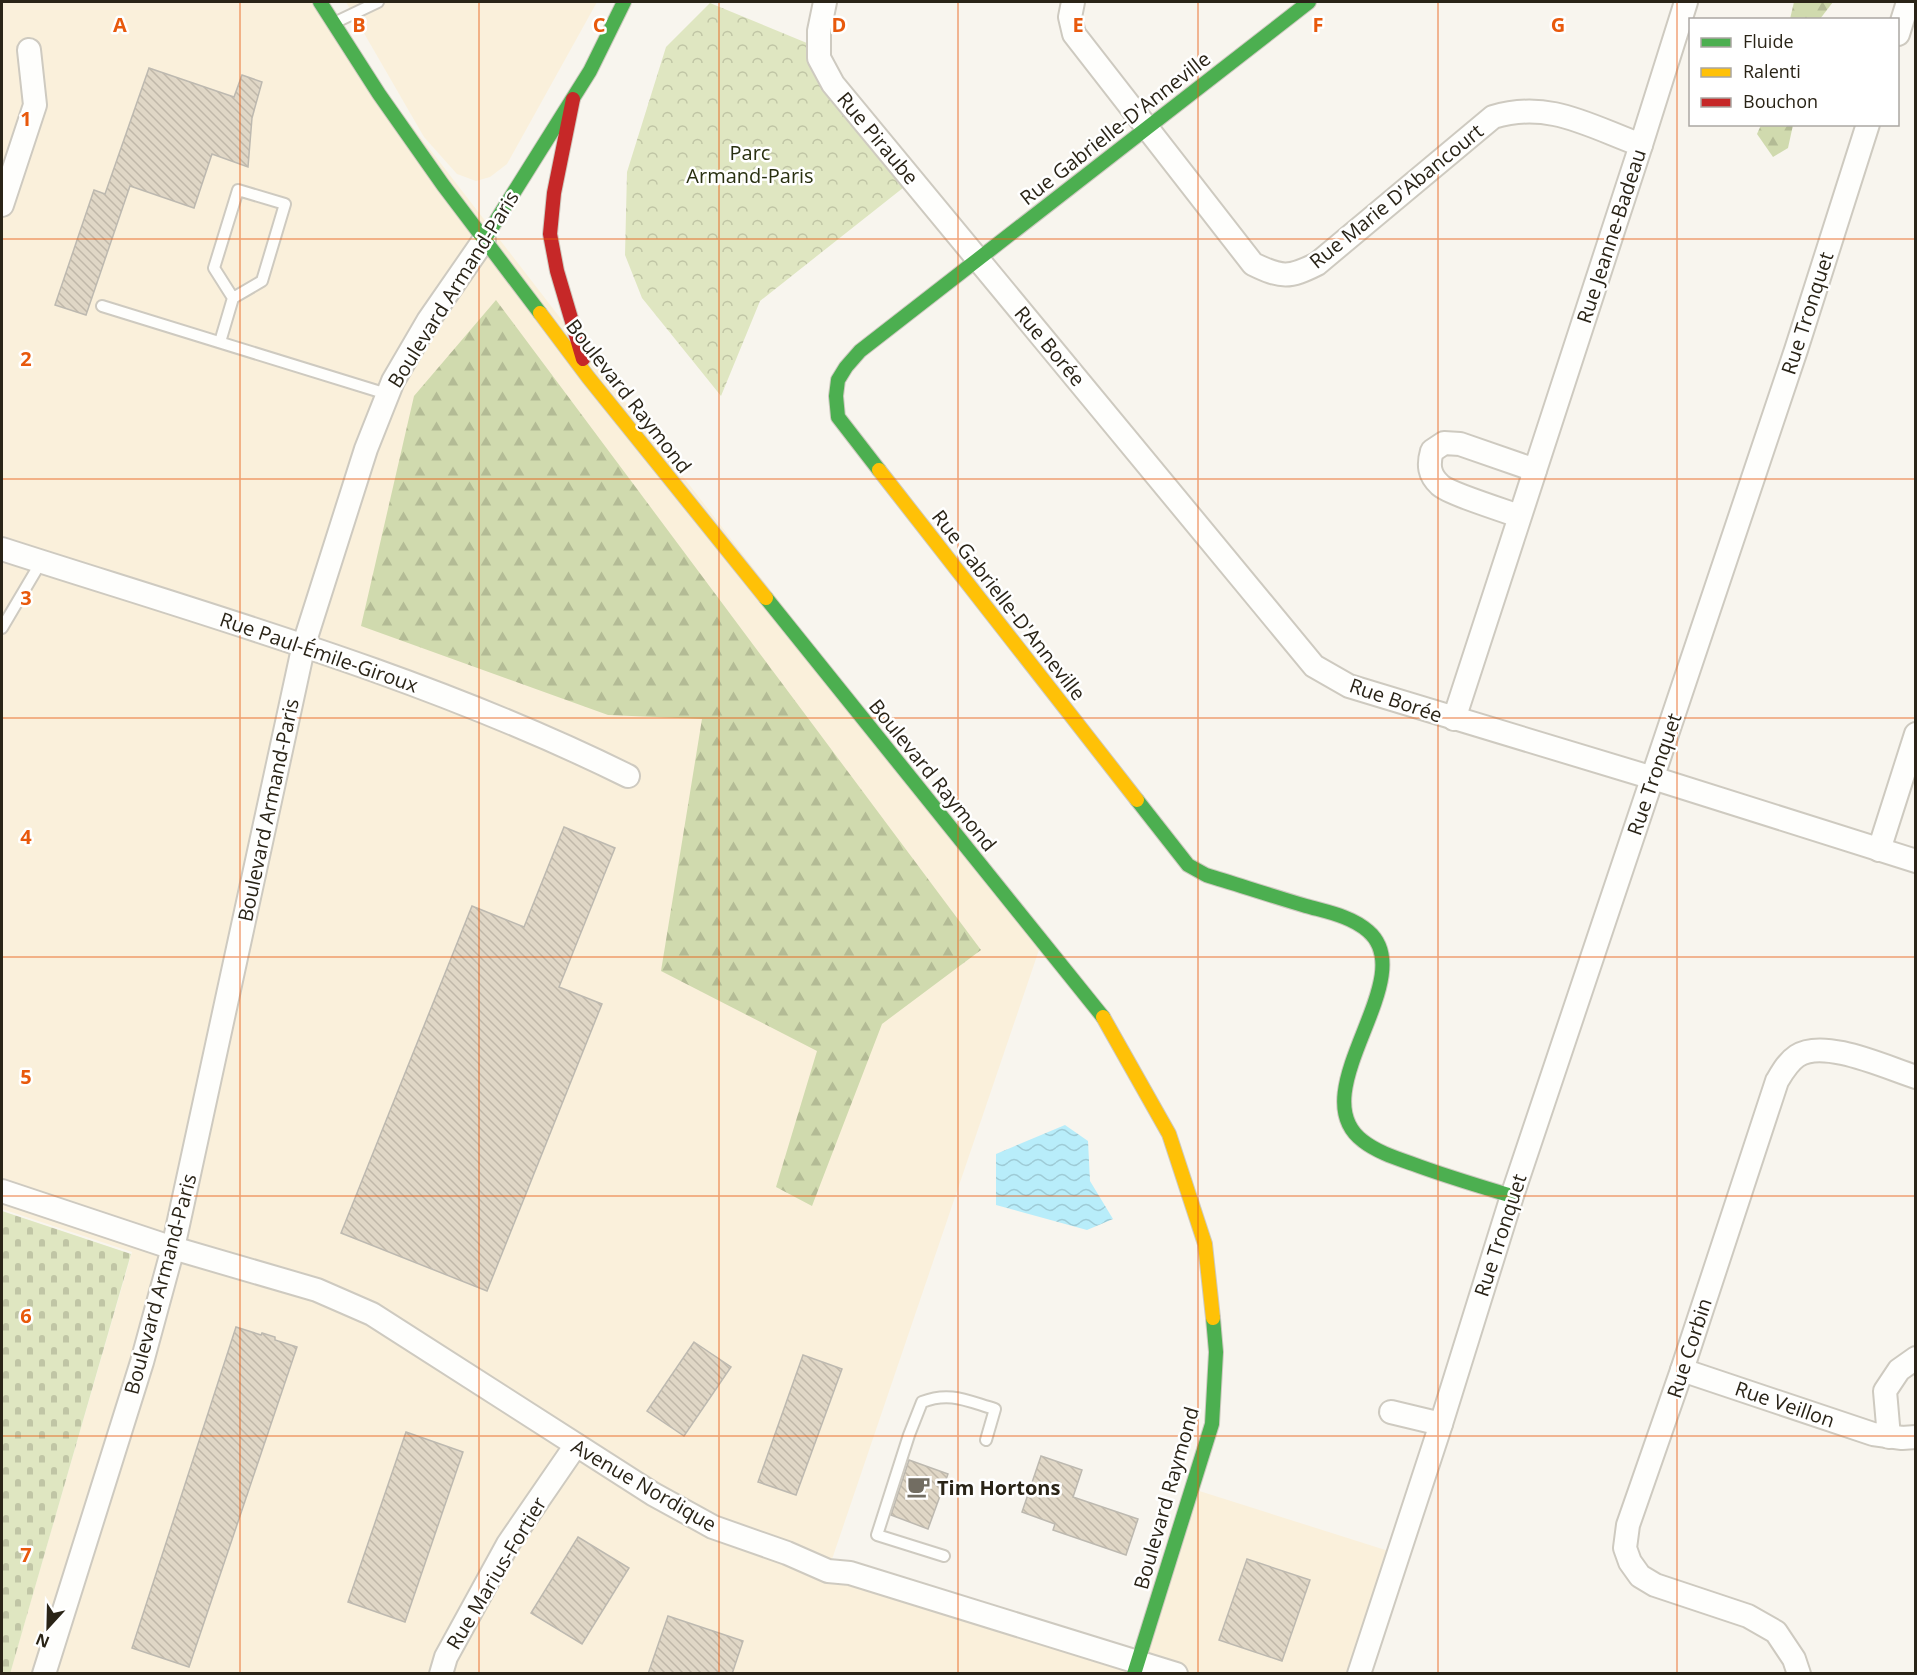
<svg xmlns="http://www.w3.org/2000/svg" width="1917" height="1675" font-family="'Open Sans',sans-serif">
<defs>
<pattern id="forest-firs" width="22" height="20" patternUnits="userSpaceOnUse" patternTransform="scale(1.5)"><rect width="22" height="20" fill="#d0daae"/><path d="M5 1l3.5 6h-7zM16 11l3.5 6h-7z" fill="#b3bb95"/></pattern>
<pattern id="cemetery-stones" width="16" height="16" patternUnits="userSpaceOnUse" patternTransform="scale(1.5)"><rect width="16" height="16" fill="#dfe6c1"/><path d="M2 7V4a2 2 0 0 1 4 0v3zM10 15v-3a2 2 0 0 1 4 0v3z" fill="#c0c5a5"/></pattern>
<pattern id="park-crowns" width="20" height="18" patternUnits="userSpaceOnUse" patternTransform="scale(1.5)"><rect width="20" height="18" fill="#dfe6c1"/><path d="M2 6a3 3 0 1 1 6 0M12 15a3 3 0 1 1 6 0" fill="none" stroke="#c0c5a5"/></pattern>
<pattern id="water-waves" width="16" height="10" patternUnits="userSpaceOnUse" patternTransform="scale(1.5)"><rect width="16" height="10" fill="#b8edfa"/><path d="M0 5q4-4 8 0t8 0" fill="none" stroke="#9ecbd6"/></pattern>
<pattern id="building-back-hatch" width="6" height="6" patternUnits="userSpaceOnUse" patternTransform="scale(1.5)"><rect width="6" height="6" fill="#e0d7c6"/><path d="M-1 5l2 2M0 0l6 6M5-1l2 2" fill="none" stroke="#c0b8a9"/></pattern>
</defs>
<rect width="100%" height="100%" fill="#f8f5ee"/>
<g fill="#faf0db">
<path d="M2,2H320L333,24L1042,941L828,1571L1137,1662L1193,1489L1398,1554L1359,1673H10L132,1252L2,1209Z"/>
<path d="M346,2H597L507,164L490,177L476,181L457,174L424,137Z"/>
</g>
<g fill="url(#forest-firs)">
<path d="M1794,2H1833L1820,19H1790Z"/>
<path d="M1761,125H1793L1788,148L1773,157L1757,134Z"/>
<path d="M496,300L981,950L882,1024L812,1206L776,1187L817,1051L661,971L702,719L608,715L361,626L414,396Z"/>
</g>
<path fill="url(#cemetery-stones)" d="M2,1211L131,1254L10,1674L2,1673Z"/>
<path fill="url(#park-crowns)" d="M710,3L819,48L913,180L760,301L721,396L642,298L625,255L627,172L666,47Z"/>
<path fill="url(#water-waves)" d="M1065,1125L1088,1141L1090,1181L1113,1219L1087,1230L996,1205V1154Z"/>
<g fill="url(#building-back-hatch)" stroke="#bdb9b0" stroke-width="1.5">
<path d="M149,68L234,97L242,75L262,82L252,118L248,167L212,154L194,208L130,186L86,315L55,305L94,190L105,194Z"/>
<path d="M564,827L615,848L559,987L602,1004L487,1291L341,1233L472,906L524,927Z"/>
<path d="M236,1327L261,1335L262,1333L275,1337V1340L297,1347L189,1667L132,1648Z"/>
<path d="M694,1342L731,1367L684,1436L647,1411Z"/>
<path d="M803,1355L842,1369L796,1495L758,1482Z"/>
<path d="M406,1432L463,1452L405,1622L348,1602Z"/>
<path d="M1041,1456L1082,1470L1073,1497L1138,1519L1126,1555L1053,1530L1055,1524L1022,1512Z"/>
<path d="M909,1460L948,1474L928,1529L891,1515Z"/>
<path d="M578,1537L629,1568L582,1644L531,1613Z"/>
<path d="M1247,1559L1310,1580L1282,1661L1219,1640Z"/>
<path d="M668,1616L743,1641L732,1674H648Z"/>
</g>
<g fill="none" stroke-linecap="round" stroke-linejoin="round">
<defs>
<g id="lane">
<path d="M336,22L378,2"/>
<path d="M102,306L387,394"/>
<path d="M220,342L233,298L262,281L285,204L238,190L214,268L233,298"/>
<path d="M2,628L41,562"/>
<path d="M944,1556L877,1535L909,1435L922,1402C950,1391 967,1401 995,1409L986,1440"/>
</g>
<g id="street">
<path d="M825,2L819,31V58L833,84L1314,666L1349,686L1653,778L1916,861"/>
<path d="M1073,2L1070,17L1074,34L1253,264C1282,278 1289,278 1317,264L1493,117C1549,100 1589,126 1641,145"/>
<path d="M1898,34L1908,2"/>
<path d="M2,205L35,105L29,50"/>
<path d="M1519,516C1505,511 1448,493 1440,485C1429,475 1428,465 1432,451L1444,443L1460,444L1535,470"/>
<path d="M2,549C213,617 428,677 628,776"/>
<path d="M1454,719L1641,145L1686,2"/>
<path d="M1879,850L1916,734"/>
<path d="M2,1191L173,1248L317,1290L372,1314L653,1494L713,1527L787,1553L828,1571L850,1573L1176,1674"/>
<path d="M1682,1370L1873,1434L1902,1438L1916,1437"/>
<path d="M1391,1412L1441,1424"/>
<path d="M1889,1437L1885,1391L1899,1370L1916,1358"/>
<path d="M44,1674L142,1362L173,1248L304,644L366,449L393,381L428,321L484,240"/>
<path d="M441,1674L446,1657L508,1544L576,1445"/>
<path d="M1359,1674L1441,1424L1512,1196L1796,350L1868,124"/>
<path d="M1799,1674L1794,1659L1776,1632L1748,1616L1655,1585L1640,1576L1630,1562L1625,1548L1628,1525L1682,1370L1777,1081C1783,1071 1788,1062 1797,1056C1824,1038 1887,1068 1916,1077"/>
</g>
<g id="fast">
<path d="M320,2L379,94L443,185L540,313"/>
<path d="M484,240L590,71L624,2"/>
<path d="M879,470L838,417L836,396L838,380L846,367L860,351L1309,2"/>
<path d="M766,598L1103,1017"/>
<path d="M1137,800L1188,865L1206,875C1239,885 1272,896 1306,906C1327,912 1351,916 1368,931C1423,978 1299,1093 1363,1141C1377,1152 1396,1158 1413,1164C1445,1176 1479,1186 1512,1196"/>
<path d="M1134,1674L1212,1424L1216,1352L1213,1318"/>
</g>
<g id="slow">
<path d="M540,313L588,377L766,598"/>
<path d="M879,470L1137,800"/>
<path d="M1103,1017L1169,1134L1205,1244L1213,1318"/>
</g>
<path id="jam" d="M573,99L554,193L550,234L557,271L583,359"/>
</defs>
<use href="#lane" stroke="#cecac0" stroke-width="14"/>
<use href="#street" stroke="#cecac0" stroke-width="26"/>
<use href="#fast" stroke="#cecac0" stroke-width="16"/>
<use href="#slow" stroke="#cecac0" stroke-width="16"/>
<use href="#jam" stroke="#cecac0" stroke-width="16"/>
<use href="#lane" stroke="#fefefc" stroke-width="10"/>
<use href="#street" stroke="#fefefc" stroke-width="22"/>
<use href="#fast" stroke="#4caf50" stroke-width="14"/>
<use href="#slow" stroke="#ffc107" stroke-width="14"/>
<use href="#jam" stroke="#c62828" stroke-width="14"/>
</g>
<path fill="none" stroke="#e8590c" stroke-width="1.5" stroke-opacity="0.55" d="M240,2V1674M479,2V1674M719,2V1674M958,2V1674M1198,2V1674M1438,2V1674M1677,2V1674M2,239H1916M2,479H1916M2,718H1916M2,957H1916M2,1196H1916M2,1436H1916"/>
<defs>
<symbol id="cafe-bare" viewBox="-9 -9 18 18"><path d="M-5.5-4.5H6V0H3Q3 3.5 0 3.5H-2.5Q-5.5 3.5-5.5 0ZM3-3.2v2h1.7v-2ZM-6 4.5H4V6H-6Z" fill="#726d62" stroke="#fff" stroke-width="2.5" paint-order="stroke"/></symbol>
</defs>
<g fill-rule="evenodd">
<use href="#cafe-bare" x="902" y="1470" width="33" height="33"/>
</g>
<g text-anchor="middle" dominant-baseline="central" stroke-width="5" stroke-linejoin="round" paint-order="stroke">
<g font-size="20" fill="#2a2417" stroke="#fff">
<text transform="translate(1115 128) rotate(-38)">Rue Gabrielle-D'Anneville</text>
<text transform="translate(878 138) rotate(50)">Rue Piraube</text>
<text transform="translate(1396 196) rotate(-39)">Rue Marie D'Abancourt</text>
<text transform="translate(1611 236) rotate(-72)">Rue Jeanne-Badeau</text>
<text transform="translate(453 289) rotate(-58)">Boulevard Armand-Paris</text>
<text transform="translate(1807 313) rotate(-72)">Rue Tronquet</text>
<text transform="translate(1050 346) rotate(50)">Rue Borée</text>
<text transform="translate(629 396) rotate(52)">Boulevard Raymond</text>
<text transform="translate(1009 605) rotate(52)">Rue Gabrielle-D'Anneville</text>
<text transform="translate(319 652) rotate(19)">Rue Paul-Émile-Giroux</text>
<text transform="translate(1396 700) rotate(19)">Rue Borée</text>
<text transform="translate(1654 774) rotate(-71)">Rue Tronquet</text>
<text transform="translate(933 775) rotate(51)">Boulevard Raymond</text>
<text transform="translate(268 810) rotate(-78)">Boulevard Armand-Paris</text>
<text transform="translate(1500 1235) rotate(-72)">Rue Tronquet</text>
<text transform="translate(160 1284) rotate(-75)">Boulevard Armand-Paris</text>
<text transform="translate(1689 1348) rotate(-72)">Rue Corbin</text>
<text transform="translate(1785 1404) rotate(19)">Rue Veillon</text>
<text transform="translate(644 1485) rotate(30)">Avenue Nordique</text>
<text transform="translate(1166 1498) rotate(-74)">Boulevard Raymond</text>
<text transform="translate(496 1573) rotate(-59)">Rue Marius-Fortier</text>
</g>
<g font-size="20" fill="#293010" stroke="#fff">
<text x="750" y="152">Parc<tspan x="750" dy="23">Armand-Paris</tspan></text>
</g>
<g font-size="20" font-weight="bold" fill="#2a2417" stroke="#fff" text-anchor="start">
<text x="937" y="1487">Tim Hortons</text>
</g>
</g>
<g font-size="20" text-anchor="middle" font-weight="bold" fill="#e8590c" stroke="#fff" stroke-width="5" stroke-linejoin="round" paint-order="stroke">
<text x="120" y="32">A</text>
<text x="359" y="32">B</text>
<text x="599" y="32">C</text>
<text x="839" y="32">D</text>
<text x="1078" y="32">E</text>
<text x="1318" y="32">F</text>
<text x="1558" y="32">G</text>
<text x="26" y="126">1</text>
<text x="26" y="366">2</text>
<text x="26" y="605">3</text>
<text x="26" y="844">4</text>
<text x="26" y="1084">5</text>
<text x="26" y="1323">6</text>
<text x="26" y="1562">7</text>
</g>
<rect width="1917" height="1675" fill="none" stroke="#2a2417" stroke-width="6"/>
<rect x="1689" y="18" width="210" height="108" fill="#ffffff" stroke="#aaa7a2" stroke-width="1.5"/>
<rect x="1701" y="38" width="30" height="9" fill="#4caf50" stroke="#aaa7a2" stroke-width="1.5"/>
<text x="1743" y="48" font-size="18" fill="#2a2417">Fluide</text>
<rect x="1701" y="68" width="30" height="9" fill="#ffc107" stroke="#aaa7a2" stroke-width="1.5"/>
<text x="1743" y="78" font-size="18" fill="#2a2417">Ralenti</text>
<rect x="1701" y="98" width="30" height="9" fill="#c62828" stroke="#aaa7a2" stroke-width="1.5"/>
<text x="1743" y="108" font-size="18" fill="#2a2417">Bouchon</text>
<g transform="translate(48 1627) rotate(202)" stroke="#ffffff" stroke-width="4.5" paint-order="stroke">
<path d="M0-4.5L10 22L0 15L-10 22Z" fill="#2a2417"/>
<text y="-9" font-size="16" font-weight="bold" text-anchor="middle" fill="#2a2417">N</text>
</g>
</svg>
